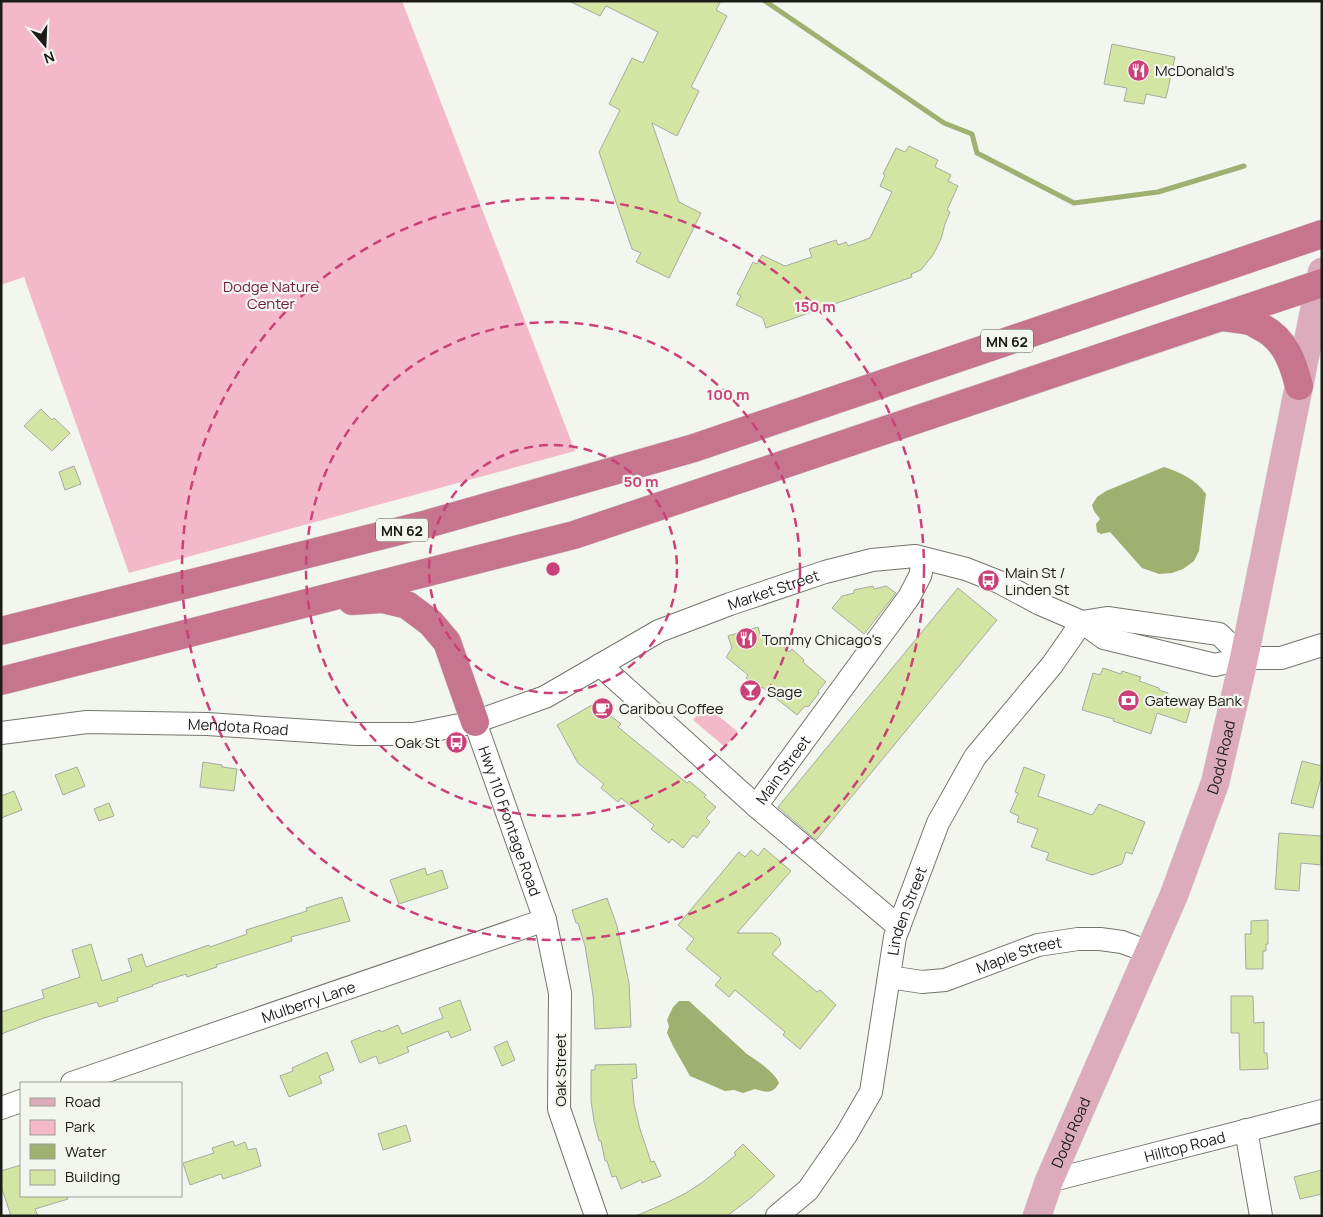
<svg xmlns="http://www.w3.org/2000/svg" width="1323" height="1217" font-family="Manrope,sans-serif">
<rect width="100%" height="100%" fill="#f3f6ee"/>
<g fill="#f3b9ca">
<path d="M1,1H402L575,451L129,573L24,277L1,285Z"/>
<path d="M705,705L738,732L725,747L693,720Z"/>
</g>
<g fill="#9fb070">
<path d="M1164,467C1182,473 1195,479 1206,494L1199,551L1194,561L1183,569L1172,573L1159,574L1142,568L1110,532L1101,534L1097,532L1096,524L1100,519L1094,511L1092,505L1097,497L1106,491Z"/>
<path d="M679,1001H689L747,1054C756,1060 775,1072 779,1083C772,1095 766,1092 755,1089L743,1093L734,1090L725,1091L690,1076L673,1046L667,1033L669,1026L667,1020L673,1007Z"/>
</g>
<g fill="none" stroke-linecap="round" stroke-linejoin="round">
<path stroke="#9fb070" stroke-width="5" d="M765,1L944,123L972,134L977,153L1074,203L1158,192L1244,166"/>
</g>
<g fill="#d4e5a3" stroke="#a7aaa2">
<path d="M569,1H721L716,10L727,16L691,87L699,91L677,136L652,123L679,202L701,213L669,278L636,262L641,253L632,249L599,152L620,110L609,104L632,58L643,63L658,32L606,6L600,16Z"/>
<path d="M1112,44L1175,57L1166,98L1146,94L1144,104L1124,101L1127,88L1104,84Z"/>
<path d="M909,146L938,160L935,167L951,175L948,181L958,186L947,210L950,212L945,224L941,239L933,255L921,270L911,274L912,277L766,328L763,318L736,305L741,296L737,294L753,262L757,264L762,255L785,266L812,257L809,249L836,240L838,245L846,242L848,246L870,238L892,192L880,186L885,175L883,174L896,148L905,152Z"/>
<path d="M41,409L52,420L54,418L70,433L52,451L24,426Z"/>
<path d="M74,466L81,484L65,490L59,472Z"/>
<path d="M873,586L874,589L886,586L896,593L864,634L832,608L842,596L854,593V590Z"/>
<path d="M958,588L997,620L816,840L778,807Z"/>
<path d="M758,627L760,634L767,633L790,652L792,649L804,660L803,662L826,682L818,691L819,693L808,707L805,706L797,715L762,687L760,689L746,678L748,675L726,657L732,648L728,636Z"/>
<path d="M1103,668L1121,674L1122,671L1141,677L1139,681L1159,688V690L1168,693L1167,698L1191,706L1186,723L1157,713L1151,734L1113,721L1114,719L1082,710L1093,673L1100,675Z"/>
<path d="M592,705L604,715L606,712L621,724L618,727L645,749L687,783L689,781L706,795L704,797L716,807L706,818L710,822L697,838L693,835L683,848L672,839L669,843L651,829L654,825L621,798L618,802L601,788L604,784L578,763L557,725Z"/>
<path d="M1302,761L1322,766V774L1313,808L1291,803Z"/>
<path d="M203,762L222,765V767L237,769L234,791L200,787Z"/>
<path d="M77,767L85,786L63,795L55,775Z"/>
<path d="M1024,767L1045,775L1038,796L1092,815L1099,804L1145,822L1132,854L1126,852L1122,864L1092,875L1046,860L1049,853L1031,847L1038,829L1017,822L1019,816L1010,812L1018,793L1015,792Z"/>
<path d="M14,791L22,810L1,818V796Z"/>
<path d="M109,803L114,816L99,821L94,809Z"/>
<path d="M1279,833L1322,836L1321,865L1301,863L1299,891L1275,889Z"/>
<path d="M764,848L791,871L737,933H772L779,938L781,944L772,954L817,992L820,990L836,1005L800,1049L783,1035L785,1032L735,990L729,997L715,985L721,978L686,949L694,939L678,925L739,852L745,857L751,850L758,856Z"/>
<path d="M425,868L427,875L442,870L448,888L399,904L390,880Z"/>
<path d="M342,897L350,921L291,937L292,941L216,965L217,967L187,977L186,974L152,985L153,986L117,998L118,1001L99,1007L97,1002L44,1018L1,1034V1012L44,998L42,990L80,977L72,950L91,944L102,981L132,971L128,959L142,954L146,967L209,945L210,947L247,934L246,930L307,911L306,908Z"/>
<path d="M607,898L617,926L629,983L631,1027L595,1029L593,995L585,946L578,923H576L572,910Z"/>
<path d="M1268,920V944H1266V951H1263V969H1246L1245,934H1251V921Z"/>
<path d="M1231,996H1253L1254,1023L1264,1022V1053H1267L1268,1069L1240,1070L1239,1033H1231Z"/>
<path d="M460,1000L471,1030L451,1038L448,1031L407,1047L409,1052L379,1064L376,1056L360,1063L351,1041L380,1030L381,1032L398,1025L402,1034L443,1018L439,1008Z"/>
<path d="M507,1041L515,1060L502,1066L494,1047Z"/>
<path d="M327,1052L334,1070L319,1076L322,1083L289,1097L280,1076L293,1071L292,1068Z"/>
<path d="M636,1064L637,1078L632,1079L634,1104L640,1129L651,1162L654,1161L661,1176L642,1183L641,1180L621,1189L616,1176L612,1177L607,1161H605L601,1141H599L594,1121L591,1101V1070H595V1065Z"/>
<path d="M406,1125L411,1141L383,1150L378,1134Z"/>
<path d="M233,1141L235,1146L245,1142L248,1150L256,1148L261,1166L223,1179L221,1174L190,1185L183,1163L214,1153L212,1148Z"/>
<path d="M743,1144L775,1176L752,1197L727,1216H636L668,1202L686,1193L703,1182L736,1155L734,1153Z"/>
<path d="M21,1165V1196H67L68,1199L35,1209L38,1216H11L1,1186V1171Z"/>
<path d="M1322,1170V1194L1300,1199L1294,1177Z"/>
</g>
<g fill="none" stroke-linecap="round" stroke-linejoin="round">
<defs>
<g id="minor">
<path d="M1082,622L1107,618L1219,634L1244,658"/>
<path d="M600,665L756,806L899,927"/>
<path id="s1" d="M475,722L545,920L560,993L559,1109L596,1216"/>
<path id="s2" d="M1,733L87,722L207,724L356,734H414L475,722L545,697L659,631L730,604L825,572L872,560L915,556L966,569L999,582L1040,604L1082,622L1104,638L1215,665L1244,658H1281L1322,645"/>
<path id="s3" d="M756,806L909,597L920,576L924,559"/>
<path id="s4" d="M889,977L922,982L945,980L1038,945L1078,939H1100L1122,942L1149,952"/>
<path id="s5" d="M72,1083L545,920"/>
<path d="M1,1108L21,1101"/>
<path d="M1246,1130L1261,1216"/>
<path id="s6" d="M1049,1181L1322,1111"/>
<path id="s7" d="M777,1216L808,1190L846,1135L871,1092L895,937L938,823L975,757L1052,665L1082,622"/>
</g>
<g id="major">
<path id="s8" d="M1037,1216L1049,1181L1174,895L1215,783L1244,658L1322,272"/>
</g>
<g id="highway">
<path d="M1222,317C1231,318 1240,319 1249,321C1254,322 1258,326 1263,328C1285,340 1293,362 1299,386"/>
<path d="M352,601L382,599L407,605L431,623L447,642L475,722"/>
<path d="M1,631L427,524L694,448L1322,234"/>
<path d="M1,681L574,535L1322,283"/>
</g>
</defs>
<use href="#minor" stroke="#73756d" stroke-width="24"/>
<use href="#major" stroke="#d1d1d1" stroke-width="29"/>
<use href="#highway" stroke="#d1d1d1" stroke-width="29"/>
<use href="#minor" stroke="#fff" stroke-width="22"/>
<use href="#major" stroke="#ddacbc" stroke-width="28"/>
<use href="#highway" stroke="#c7748f" stroke-width="28"/>
</g>
<g fill="none" stroke="#ca4078" stroke-width="2.5" stroke-dasharray="9 6">
<circle cx="553" cy="569" r="124"/>
<circle cx="553" cy="569" r="247"/>
<circle cx="553" cy="569" r="371"/>
</g>
<defs>
<symbol id="restaurant-disc" viewBox="-11 -11 22 22"><circle r="9.5" fill="#ca4078" stroke="#f3f6ee"/><path d="M-5-6h1v4h1v-4h1v4h1v-4h1v5L-1.5 .5V6h-2V.5L-5-1ZM5-6V6H3V1.5H1.5Q1.5-4 5-6Z" fill="#fff"/></symbol>
<symbol id="bus-disc" viewBox="-11 -11 22 22"><circle r="9.5" fill="#ca4078" stroke="#f3f6ee"/><path d="M-5-6H5V4H4V6H2V4H-2V6H-4V4H-5ZM-3.5-4V0h7V-4ZM-3.5 1.2v1.5H-2V1.2ZM2 1.2v1.5H3.5V1.2Z" fill="#fff"/></symbol>
<symbol id="bar-disc" viewBox="-11 -11 22 22"><circle r="9.5" fill="#ca4078" stroke="#f3f6ee"/><path d="M-6-5H6L.8 .8V4.5H3.5V6h-7V4.5H-.8V.8Z" fill="#fff"/></symbol>
<symbol id="bank-disc" viewBox="-11 -11 22 22"><circle r="9.5" fill="#ca4078" stroke="#f3f6ee"/><path d="M-6-4H6V4H-6ZM0-2.3a2.3 2.3 0 1 0 0 4.6a2.3 2.3 0 1 0 0-4.6Z" fill="#fff"/></symbol>
<symbol id="cafe-disc" viewBox="-11 -11 22 22"><circle r="9.5" fill="#ca4078" stroke="#f3f6ee"/><path d="M-5.5-4.5H6V0H3Q3 3.5 0 3.5H-2.5Q-5.5 3.5-5.5 0ZM3-3.2v2h1.7v-2ZM-6 4.5H4V6H-6Z" fill="#fff"/></symbol>
</defs>
<g fill-rule="evenodd">
<use href="#restaurant-disc" x="1126" y="58" width="25" height="25"/>
<use href="#bus-disc" x="976" y="568" width="25" height="25"/>
<use href="#restaurant-disc" x="734" y="626" width="25" height="25"/>
<use href="#bar-disc" x="738" y="678" width="25" height="25"/>
<use href="#bank-disc" x="1116" y="688" width="25" height="25"/>
<use href="#cafe-disc" x="590" y="696" width="25" height="25"/>
<use href="#bus-disc" x="444" y="730" width="25" height="25"/>
</g>
<g text-anchor="middle" dominant-baseline="central" stroke-width="4.5" stroke-linejoin="round" paint-order="stroke">
<g fill="#f3f6ee" stroke="#5c5d58" stroke-width="1">
<rect x="981" y="329.5" width="52" height="23" rx="4"/>
<rect x="376" y="518.5" width="52" height="23" rx="4"/>
</g>
<g font-size="14" font-weight="bold" fill="#1b1b18">
<text x="1007" y="341">MN 62</text>
<text x="402" y="530">MN 62</text>
</g>
<g font-size="15" fill="#1b1b18" stroke="#f3f6ee" text-anchor="start">
<text x="1155" y="70">McDonald's</text>
<text x="1005" y="572">Main St /<tspan x="1005" dy="17">Linden St</tspan></text>
<text x="762" y="639">Tommy Chicago's</text>
<text x="767" y="691">Sage</text>
<text x="1145" y="700">Gateway Bank</text>
<text x="619" y="708">Caribou Coffee</text>
<text x="440" y="742" text-anchor="end">Oak St</text>
</g>
<g font-size="15" fill="#701e40" stroke="#f3f6ee">
<text x="271" y="286">Dodge Nature<tspan x="271" dy="17">Center</tspan></text>
</g>
<g font-size="15" fill="#1b1b18" stroke="#f3f6ee">
<text stroke="none"><textPath href="#s2" startOffset="804">Market Street</textPath></text>
<text stroke="none"><textPath href="#s2" startOffset="238">Mendota Road</textPath></text>
<text stroke="none"><textPath href="#s8" startOffset="495">Dodd Road</textPath></text>
<text stroke="none"><textPath href="#s3" startOffset="45">Main Street</textPath></text>
<text stroke="none"><textPath href="#s1" startOffset="105">Hwy 110 Frontage Road</textPath></text>
<text stroke="none"><textPath href="#s7" startOffset="342">Linden Street</textPath></text>
<text stroke="none"><textPath href="#s4" startOffset="135">Maple Street</textPath></text>
<text stroke="none"><textPath href="#s5" startOffset="250">Mulberry Lane</textPath></text>
<text transform="translate(560 1070) rotate(-90)">Oak Street</text>
<text stroke="none"><textPath href="#s8" startOffset="90">Dodd Road</textPath></text>
<text stroke="none"><textPath href="#s6" startOffset="140">Hilltop Road</textPath></text>
</g>
</g>
<circle cx="553" cy="569" r="8" fill="#ca4078" stroke="#f3f6ee" stroke-width="2.5"/>
<g font-size="15" text-anchor="middle" font-weight="bold" fill="#ca4078" stroke="#f3f6ee" stroke-width="4.5" stroke-linejoin="round" paint-order="stroke">
<text x="815" y="312">150 m</text>
<text x="728" y="400">100 m</text>
<text x="641" y="487">50 m</text>
</g>
<rect width="1323" height="1217" fill="none" stroke="#1b1b18" stroke-width="5"/>
<rect x="20" y="1082" width="162" height="115" fill="#f3f6ee" stroke="#9d9e98"/>
<rect x="30" y="1098" width="25" height="8" fill="#ddacbc" stroke="#9d9e98"/>
<text x="65" y="1107" font-size="15" fill="#1b1b18">Road</text>
<rect x="30" y="1120" width="25" height="15" fill="#f3b9ca" stroke="#9d9e98"/>
<text x="65" y="1132" font-size="15" fill="#1b1b18">Park</text>
<rect x="30" y="1144" width="25" height="15" fill="#9fb070" stroke="#9d9e98"/>
<text x="65" y="1157" font-size="15" fill="#1b1b18">Water</text>
<rect x="30" y="1170" width="25" height="15" fill="#d4e5a3" stroke="#9d9e98"/>
<text x="65" y="1182" font-size="15" fill="#1b1b18">Building</text>
<g transform="translate(45 45) rotate(161)" stroke="#f3f6ee" stroke-width="4" paint-order="stroke">
<path d="M0-4L9 19L0 12L-9 19Z" fill="#1b1b18"/>
<text y="-8" font-size="14" font-weight="bold" text-anchor="middle" fill="#1b1b18">N</text>
</g>
</svg>
